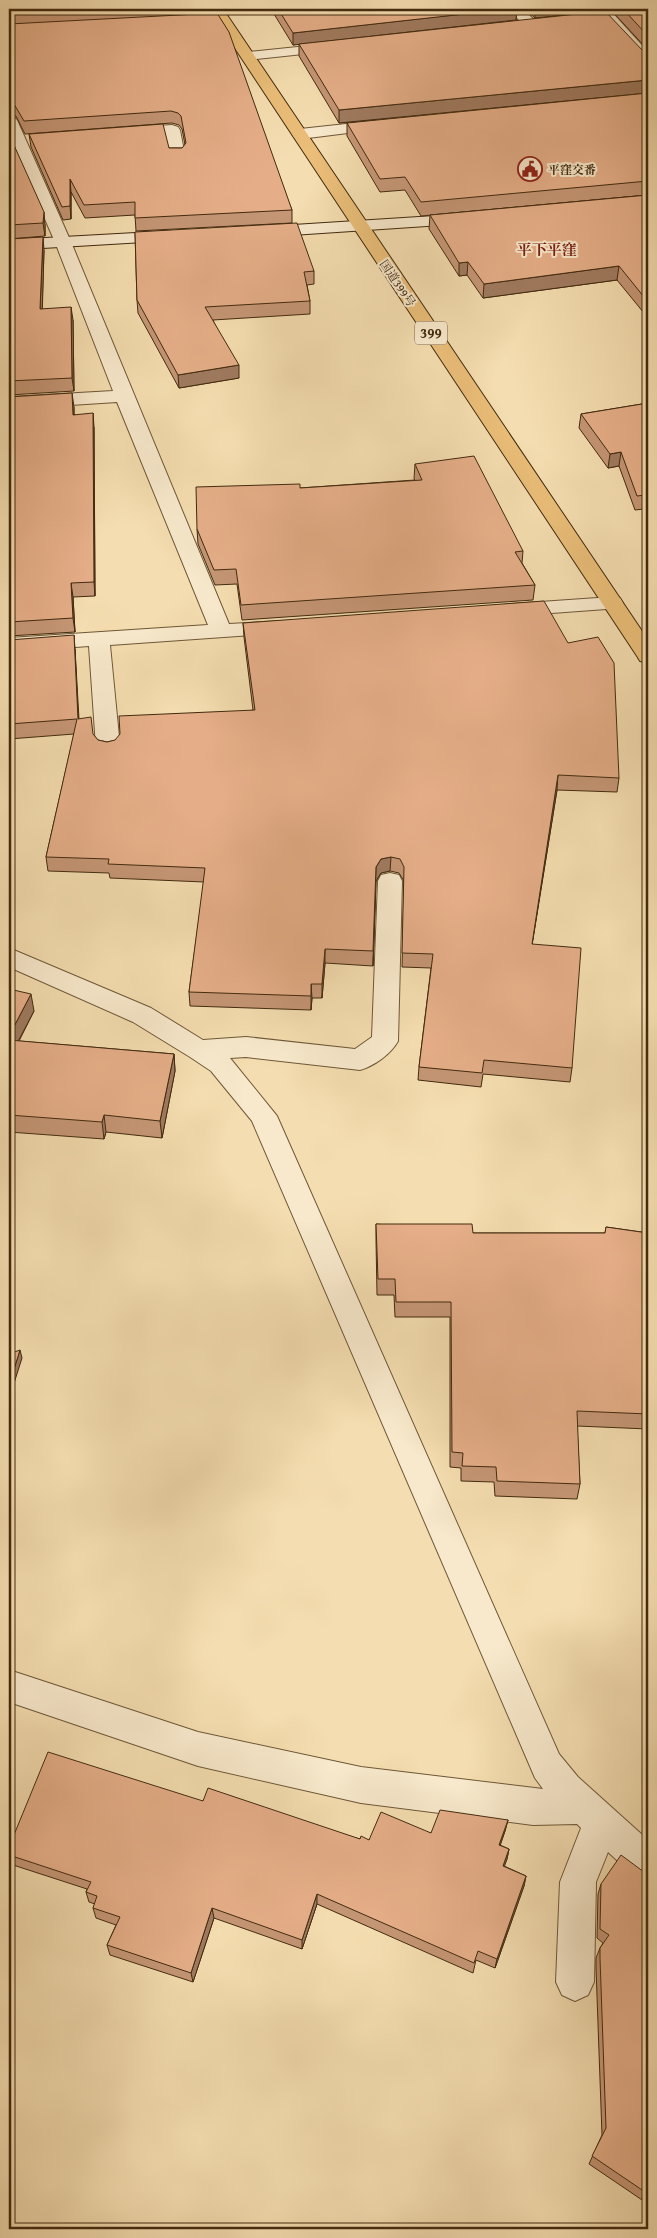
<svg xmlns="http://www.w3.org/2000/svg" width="657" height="2238" font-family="'Gentium Book Plus','Noto Serif JP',serif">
<rect width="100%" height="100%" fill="#f4ddb0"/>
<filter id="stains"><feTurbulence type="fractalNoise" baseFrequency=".004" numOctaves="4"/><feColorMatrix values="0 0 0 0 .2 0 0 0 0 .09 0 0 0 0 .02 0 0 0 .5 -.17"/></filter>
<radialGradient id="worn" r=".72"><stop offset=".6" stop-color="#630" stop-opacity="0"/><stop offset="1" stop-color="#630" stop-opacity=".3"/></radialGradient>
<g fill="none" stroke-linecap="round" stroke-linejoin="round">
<defs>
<path id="lane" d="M508,9H523L539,25L537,28H527Z"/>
<g id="street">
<path d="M594,9H609L648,52V64L643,63Z"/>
<path d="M336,43L343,47L341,50L248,60L243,59L241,56L243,53L248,52Z"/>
<path d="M9,115L14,117L17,120L71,242L229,624L281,621L289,622L292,627L289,632L281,633L110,645L120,747L116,752L108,754L100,752L96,747L89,646L9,652V638L208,625L117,402L9,409V397L113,391L55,242L9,137Z"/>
<path d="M383,120L388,122L391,125L388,128L300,139L294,137L292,134L294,131L300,129Z"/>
<path d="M172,125L178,127L180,130L185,156L183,159H171L165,135L127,138L121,136L119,133L121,130L127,128Z"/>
<path d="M612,597L620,598L623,603L620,608L511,616L503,615L500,610L503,605L511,604Z"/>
<path d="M390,873L399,875L402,881L398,1041C391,1054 374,1066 360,1070L246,1057L230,1058L277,1116L559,1754L578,1777L648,1840V1882L635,1877L608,1852L596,1882L594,1982L588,1995L575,2001L562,1995L556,1982L560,1882L581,1828L577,1824L533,1825L361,1803L198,1766L9,1702V1670L198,1732L361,1767L543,1789L535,1778L252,1121L211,1071L190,1057L133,1022L9,967V948L151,1008L203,1040L246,1037L355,1049L372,1037L378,881L381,875Z"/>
</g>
<g id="secondary">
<path d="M466,214L472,215L474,219L472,223L262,237L256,236L254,232L256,228L262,227Z"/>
<path d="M172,231L178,232L180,236L178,240L9,250V240Z"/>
</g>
<path id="highway" d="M209,9H223L648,640V663L640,661L637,656Z"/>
</defs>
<use href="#lane" stroke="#6e5737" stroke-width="2"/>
<use href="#street" stroke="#6e5737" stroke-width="2"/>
<use href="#secondary" stroke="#422a0f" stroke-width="2"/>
<use href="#highway" stroke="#422a0f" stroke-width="2"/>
<use href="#lane" fill="#f8e9cc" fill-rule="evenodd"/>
<use href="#street" fill="#f8e9cc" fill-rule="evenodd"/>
<use href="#secondary" fill="#f8e9cc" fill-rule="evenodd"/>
<use href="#highway" fill="#eabe78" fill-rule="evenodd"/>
</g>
<g fill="#c59675" stroke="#422a0f">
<path d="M9,9H210V14L292,210V223L136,231L135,215L85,218L71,192V219L63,220L31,147L29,134L169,148H182L185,145L182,129L179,125L172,123L25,134L16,116L9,114Z"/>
<path d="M271,9H517L516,20L648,53V93L339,123L299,56V44L293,45Z"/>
<path d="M525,9H594V12L535,18Z"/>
<path d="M610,9H648V50Z"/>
<path d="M648,93V195L421,216L405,190L380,192L347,136V123Z"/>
<path d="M9,134L45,225V236L9,239L44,250L42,309L73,320L74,391L9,395V396Z"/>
<path d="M648,195V318L617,280L483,298L467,275L459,276L429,229L430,215Z"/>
<path d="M135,232L314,271V284L307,285L310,301V314L213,320L239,378L179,388L138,313L137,300Z"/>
<path d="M9,397L74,407V414L94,427L95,596L73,597L75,632L9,636V637Z"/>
<path d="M648,403V535L644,509L635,510L619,466L608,468L579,428L581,414Z"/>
<path d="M415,464L523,551L522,563L535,585L533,600L242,620L237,584L215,585L198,544L197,529L300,488L415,480L414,479Z"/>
<path d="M243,623L619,778L617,792L557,790L532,944L572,1068L570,1082L483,1074L481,1087L418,1080L419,1067L431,968L402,967L404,881L399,873L390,871L381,873L376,881L373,966L325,963L322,998H312L311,1010L190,1006L189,992L204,882L110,878L109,873L48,871L46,857L74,734L9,739V640L75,649L79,719L98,740L107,742L253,710L244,637Z"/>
<path d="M9,989L34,1011L19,1041L174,1054L175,1071L162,1138L106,1132L104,1139L9,1132Z"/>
<path d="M376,1224L473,1233H605L606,1227L648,1233V1429L577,1426L580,1484L577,1499L495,1496L494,1482L461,1481V1468L450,1467V1317H395L394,1295H377L376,1240Z"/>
<path d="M203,1801L360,1839L369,1840L431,1833L508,1820L505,1831L500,1845L509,1849L507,1859L504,1866L526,1876L524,1886L495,1968L476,1960L473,1973L317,1904L302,1949L214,1918L193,1982L110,1955L107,1945L116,1925L96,1918L93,1908L95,1904L89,1902L86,1892L87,1889L10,1864L9,1862V1847Z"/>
<path d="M648,1875V2204L589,2164L602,2135L596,1968V1958L600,1948L603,1943L597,1938L598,1894L601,1884Z"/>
</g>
<g fill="#a07a5f" stroke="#422a0f">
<path d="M507,9H517L516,20L293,45V33Z"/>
<path d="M535,9H594V12L535,18Z"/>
<path d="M648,80V93L339,123V110Z"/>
<path d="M70,179L71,192V219L70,206Z"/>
<path d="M44,212L45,225V236L43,223Z"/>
<path d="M43,237L44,250L42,322L40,309Z"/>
<path d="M468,262L467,275L459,276V263Z"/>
<path d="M619,266L617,280L483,298L484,284Z"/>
<path d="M71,307L73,320L74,391L72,378Z"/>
<path d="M239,365V378L179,388L178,375Z"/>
<path d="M72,393L74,407V428L73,415Z"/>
<path d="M93,413L94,427L95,596L94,582Z"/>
<path d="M621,452L619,466L608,468L610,454Z"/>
<path d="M71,583L73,597L75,632L73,618Z"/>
<path d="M74,635L75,649L79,733L78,719Z"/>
<path d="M558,775L557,790L530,958L532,944Z"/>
<path d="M391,857L390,871L381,873L376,881L373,966L376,867L381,859Z"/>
<path d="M325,949V963L322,998V984Z"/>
<path d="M311,984L312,998L311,1010Z"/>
<path d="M31,994L34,1011L10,1057L9,1050V1036Z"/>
<path d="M174,1054L175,1071L162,1138L160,1121Z"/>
<path d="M104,1115L106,1132L104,1139L102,1122Z"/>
<path d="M20,1350L22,1358L9,1399V1385Z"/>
<path d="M508,1820L505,1831L497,1855L499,1845Z"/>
<path d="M509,1849L507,1859L501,1876L503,1866Z"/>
<path d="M526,1876L524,1886L495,1968L497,1959Z"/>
<path d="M317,1894V1904L302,1949V1940Z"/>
<path d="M212,1908L214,1918L193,1982L191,1973Z"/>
</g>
<g fill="#e5ae88" stroke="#422a0f">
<path d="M9,9H81L9,12Z"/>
<path d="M278,9H510L293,33Z"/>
<path d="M623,9H648V36Z"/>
<path d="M605,11L644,52L648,53V80L339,110L299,44Z"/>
<path d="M217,13L229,32L292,210L135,218V202L84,205L70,179V206L62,207L29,134L163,124L169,148H182L186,143L181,116L178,113L171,111L24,121L14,104L9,102V24Z"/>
<path d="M648,93V181L421,202L405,177L380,179L347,123Z"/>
<path d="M9,134L44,212L43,223L9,225Z"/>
<path d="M648,195V302L619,266L484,284L468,262L459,263L430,215Z"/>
<path d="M297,223L314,271L304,272L310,301L205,307L239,365L178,375L137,300L135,232Z"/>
<path d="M43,237L40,309L71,307L72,378L9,381V239Z"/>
<path d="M72,393L73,415L93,413L94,582L71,583L73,618L9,622V397Z"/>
<path d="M648,403V508L646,495L637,496L621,452L610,454L581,414Z"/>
<path d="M474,456L523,551L515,552L535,585L241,605L236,569L214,570L197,529L196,487L300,484V488L422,480L415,464Z"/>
<path d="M544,601L568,643L598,637L614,663L619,778L558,775L532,944L581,948L572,1068L484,1060L482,1073L419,1067L433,954L402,953L404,867L400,859L391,857L381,859L376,867L373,951L325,949L322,984H311V996L189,992L205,868L108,864L109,859L46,857L77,719L9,724V640L74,635L78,719L91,717L93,734L98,740L107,742L115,740L120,734L119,716L255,710L243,623Z"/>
<path d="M9,989L31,994L9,1036Z"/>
<path d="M9,1040L174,1054L160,1121L104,1115L102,1122L9,1115Z"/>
<path d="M376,1224H472L473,1233H605L606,1227L648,1233V1414L577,1411L580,1484L497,1481L496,1467L462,1466L463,1453L452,1452L451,1302H396L395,1279H378Z"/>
<path d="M20,1350L9,1385V1354Z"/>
<path d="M48,1752L203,1801L208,1788L360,1839L361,1836L369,1840L381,1812L431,1833L440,1810L508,1820L499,1845L509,1849L503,1866L526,1876L497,1959L478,1951L474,1963L317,1894L302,1940L212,1908L191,1973L107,1945L120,1917L93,1908L97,1896L86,1892L91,1882L9,1855V1847Z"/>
<path d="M621,1855L648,1875V2194L592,2156L606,2128L600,1958V1948L609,1935L600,1929L601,1884Z"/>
</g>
<defs>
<symbol id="civic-ring" viewBox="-11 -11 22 22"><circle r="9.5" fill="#f8e9cc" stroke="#8f2418" stroke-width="1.5"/><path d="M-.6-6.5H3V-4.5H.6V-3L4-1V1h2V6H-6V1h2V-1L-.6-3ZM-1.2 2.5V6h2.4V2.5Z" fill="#8f2418"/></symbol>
</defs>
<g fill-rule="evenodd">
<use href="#civic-ring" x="516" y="155" width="28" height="28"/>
</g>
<g text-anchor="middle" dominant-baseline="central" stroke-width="4" stroke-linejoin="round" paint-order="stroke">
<g font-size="12" font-weight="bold" fill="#422a0f" stroke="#f8e9cc" text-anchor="start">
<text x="548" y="169">平窪交番</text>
</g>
<g font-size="12" fill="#422a0f" stroke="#f8e9cc">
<text transform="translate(398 283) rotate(56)">国道399号</text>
</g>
<rect fill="#f8e9cc" stroke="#796348" stroke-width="1" x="415" y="321.5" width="32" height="23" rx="4"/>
<g font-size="14" font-weight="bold" fill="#422a0f">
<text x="431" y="333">399</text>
</g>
<g font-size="15" font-weight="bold" fill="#7a1f14" stroke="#f8e9cc">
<text x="547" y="249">平下平窪</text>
</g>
</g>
<rect width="657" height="2238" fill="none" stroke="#f4ddb0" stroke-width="30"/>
<rect x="10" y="10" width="637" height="2218" fill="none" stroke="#422a0f" stroke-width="2.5"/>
<rect x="15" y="15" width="627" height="2208" fill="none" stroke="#422a0f"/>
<rect width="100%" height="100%" filter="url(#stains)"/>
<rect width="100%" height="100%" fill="url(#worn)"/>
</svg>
